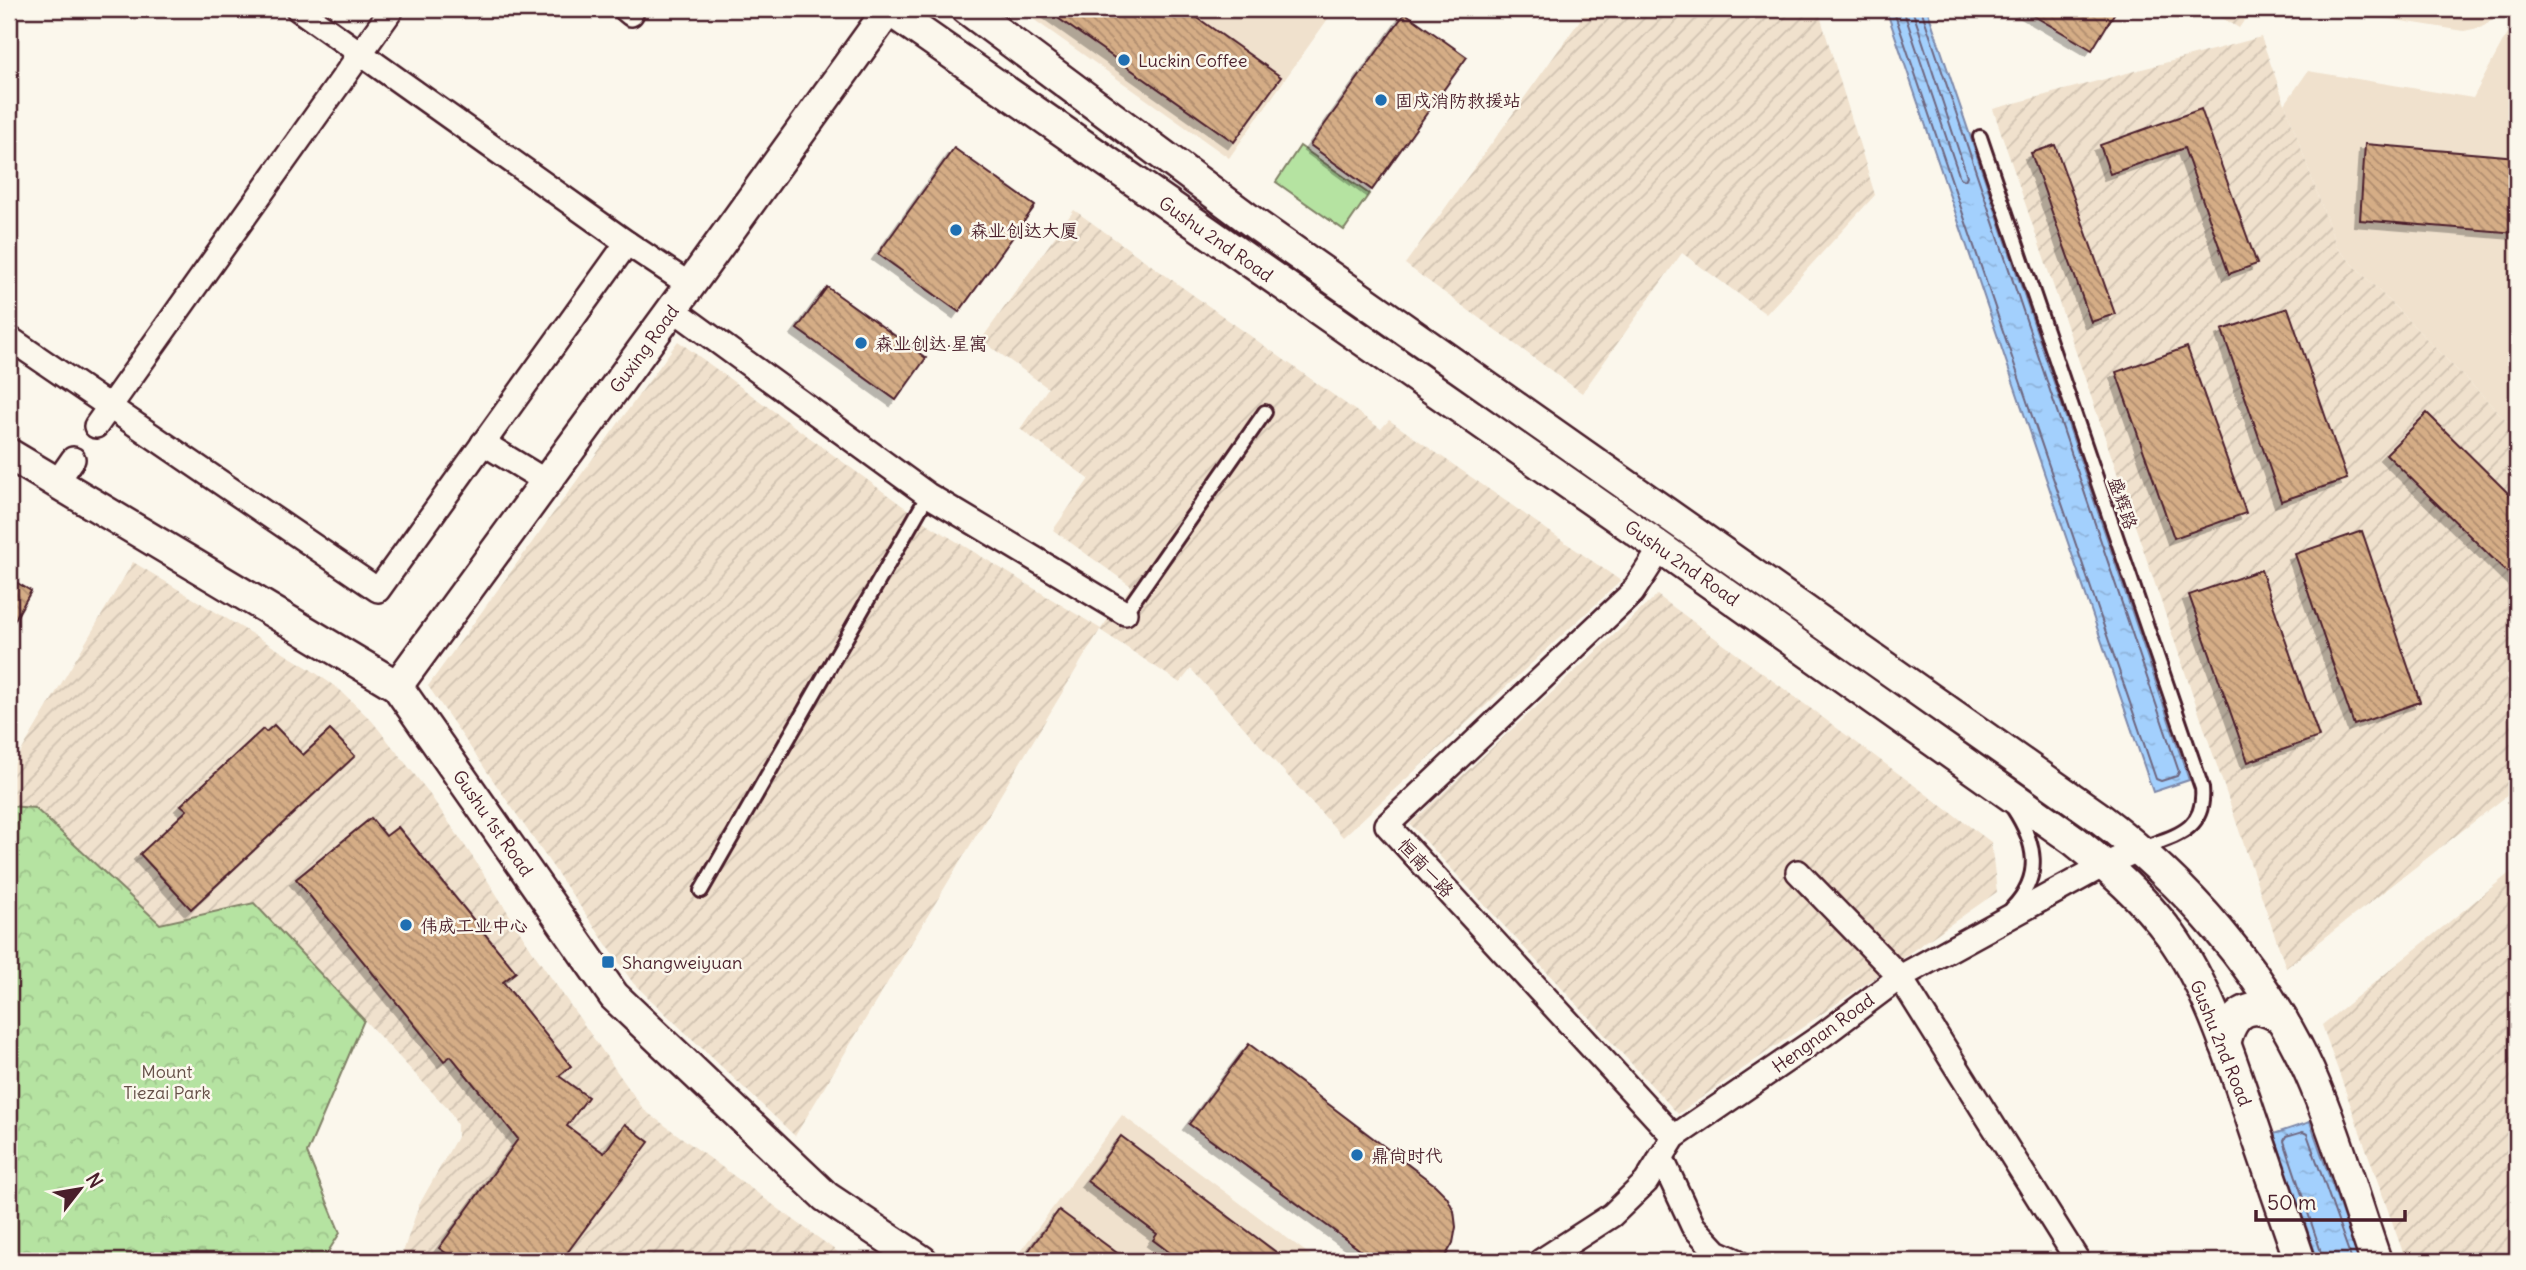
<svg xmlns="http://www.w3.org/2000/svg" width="2526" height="1270" font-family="Delius,'LXGW WenKai TC',sans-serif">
<defs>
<pattern id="industrial-furrows" width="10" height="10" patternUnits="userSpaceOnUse" patternTransform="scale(1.75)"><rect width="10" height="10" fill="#f0e1cd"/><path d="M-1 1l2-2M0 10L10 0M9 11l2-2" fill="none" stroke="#cfc1b0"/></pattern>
<pattern id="forest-crowns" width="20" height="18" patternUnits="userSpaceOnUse" patternTransform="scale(1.75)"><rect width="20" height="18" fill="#b5e3a1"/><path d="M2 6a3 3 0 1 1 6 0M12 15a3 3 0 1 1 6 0" fill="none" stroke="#9dc28b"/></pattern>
<pattern id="water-ripples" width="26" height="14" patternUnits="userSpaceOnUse" patternTransform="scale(1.75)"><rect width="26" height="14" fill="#a3d0fd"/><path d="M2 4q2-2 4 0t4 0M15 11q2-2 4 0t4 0" fill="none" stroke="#8eb2d9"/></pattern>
<pattern id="building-back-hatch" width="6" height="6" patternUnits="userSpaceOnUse" patternTransform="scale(1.75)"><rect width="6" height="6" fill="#d5ad86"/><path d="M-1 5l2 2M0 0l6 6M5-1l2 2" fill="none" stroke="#af8c6e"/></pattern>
<filter id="shadow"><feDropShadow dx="-6" dy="6" stdDeviation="0" flood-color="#0004"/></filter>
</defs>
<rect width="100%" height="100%" fill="#fbf7ec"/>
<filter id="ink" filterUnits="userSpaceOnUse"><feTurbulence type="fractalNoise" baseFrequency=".0143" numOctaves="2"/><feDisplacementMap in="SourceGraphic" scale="14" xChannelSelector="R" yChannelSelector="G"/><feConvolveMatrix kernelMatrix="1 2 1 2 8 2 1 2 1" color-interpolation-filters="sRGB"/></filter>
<g filter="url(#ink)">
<g fill="#f0e1cd">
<path d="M1019,9H1320L1330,16L1229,158Z"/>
<path d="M2327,9H2499L2495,16L2483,27L2464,31Z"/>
<path d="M2517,15V431L2337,248L2285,104L2308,71L2473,98Z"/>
<path d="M1122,1115L1318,1261H1013Z"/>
</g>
<g fill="url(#industrial-furrows)">
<path d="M1588,9H1818L1875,195L1766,314L1682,253L1582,393L1405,264Z"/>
<path d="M2207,9H2252L2239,28Z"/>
<path d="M2261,37L2337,248L2517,431V788L2286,968L1993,109Z"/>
<path d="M1074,210L1381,429L1389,420L1621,581L1343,837L1191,669L1180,683L1100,630L795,1136L633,983L428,686L678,341L926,523L1101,629L1131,586L1053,530L1089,479L1020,429L1048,388L981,340Z"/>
<path d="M133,562L310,669L340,690L372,721L426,789L474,859L535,955L644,1110L850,1261H400L419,1205L457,1137V1125L449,1110L254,903L160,924L35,808L9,806V772Z"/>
<path d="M1657,595L1991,842L1997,892L1678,1114L1410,824Z"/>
<path d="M2517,867V1261H2406L2322,1025Z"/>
</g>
<path fill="#b5e3a1" stroke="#808166" stroke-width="2" d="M1300,146L1369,194L1344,230L1276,182Z"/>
<path fill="url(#forest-crowns)" stroke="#808166" stroke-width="2" d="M9,806L35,808L160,924L254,903L364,1020L307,1153L340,1233L322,1261H9Z"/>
<g fill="url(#water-ripples)" stroke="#7f89a9" stroke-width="2">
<path d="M1886,9H1927L2189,780L2153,792Z"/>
<path d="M2310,1122L2359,1261H2318L2274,1134Z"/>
</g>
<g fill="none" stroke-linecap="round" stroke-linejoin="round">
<g stroke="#6e667f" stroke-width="2">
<path d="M1893,9L2156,779L2161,781L2177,776L2179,772L1921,9"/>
<path d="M1903,9L1960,178L1965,180L1967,176L1912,9"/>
<path d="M2324,1261L2284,1141L2286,1137L2303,1132L2307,1134L2352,1261"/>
</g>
</g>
<g fill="url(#building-back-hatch)" stroke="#4a1f2b" stroke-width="2" filter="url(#shadow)">
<path d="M1045,9H1185L1281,77L1234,142Z"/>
<path d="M2022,9H2117L2092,50Z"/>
<path d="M1405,13L1467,57L1372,190L1310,145Z"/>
<path d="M2201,109L2257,264L2229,274L2184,148L2110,174L2100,145Z"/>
<path d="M2365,144L2517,157V233L2360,220Z"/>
<path d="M2055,145L2115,314L2091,322L2031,153Z"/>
<path d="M954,148L1035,206L959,312L878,254Z"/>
<path d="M827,287L926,358L896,400L797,329Z"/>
<path d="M2288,308L2347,479L2281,501L2222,330Z"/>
<path d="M2187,347L2246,513L2174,538L2116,372Z"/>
<path d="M2427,413L2517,502V582L2386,454Z"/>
<path d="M2362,531L2420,702L2354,725L2295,554Z"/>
<path d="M2261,570L2319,737L2248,762L2189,595Z"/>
<path d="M9,578L31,591L9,630Z"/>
<path d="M274,725L303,755L330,730L355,756L191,909L140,854L187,810L181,805L263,729L266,732Z"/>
<path d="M371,818L386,836L398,827L516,972L503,982L571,1066L559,1076L588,1097L567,1126L604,1153L625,1124L649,1142L561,1261H457L439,1248L518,1139L451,1056L444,1061L296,879Z"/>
<path d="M1249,1044L1435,1185L1447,1197L1454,1211L1456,1227L1453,1243L1445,1257L1440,1261H1375L1189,1124Z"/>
<path d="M1121,1136L1288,1261H1181L1153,1240L1157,1234L1087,1181Z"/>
<path d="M1059,1210L1128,1261H1021Z"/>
</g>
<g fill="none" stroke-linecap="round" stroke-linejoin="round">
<defs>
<g id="service">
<path d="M1980,137L2202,788C2206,832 2173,836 2140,849"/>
<path d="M1125,613L1265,412"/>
<path d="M701,891L928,495"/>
<path d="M2012,908C2043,876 2036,843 2013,808"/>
</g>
<g id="minor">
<path d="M298,9L627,243L690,285"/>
<path d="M625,9L631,14"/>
<path d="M673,309L928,495L1125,613"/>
<path d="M9,338L378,590L627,243"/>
<path d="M96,426L392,9"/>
<path d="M483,443L547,482"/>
<path d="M57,482L73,459"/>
<path d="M1661,548L1632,593L1387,825L1674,1137"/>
<path d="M1798,872L1900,977L2078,1261"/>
<path d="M1661,1157L1693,1226L1717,1252L1737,1261"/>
<path d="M1541,1261L1612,1215L1646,1182L1674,1137L1823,1035L1900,977L2104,865L2140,849"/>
</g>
<g id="tertiary">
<path d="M888,9L1661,548L2075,841C2110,869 2143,898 2170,934C2207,985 2228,1050 2248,1109C2265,1160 2283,1211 2300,1261"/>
<path d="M967,9L1258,226L2097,816C2185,882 2263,970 2309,1071C2336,1132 2354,1198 2376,1261"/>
<path d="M9,454L397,686L614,996L826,1197L922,1261"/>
<path d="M397,686L690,285L889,9"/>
<path d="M2225,1044C2233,1009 2253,1000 2282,1019"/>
</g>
</defs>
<use href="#service" stroke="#4a1f2b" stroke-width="18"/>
<use href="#minor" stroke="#4a1f2b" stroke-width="28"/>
<use href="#tertiary" stroke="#4a1f2b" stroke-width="35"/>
<use href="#service" stroke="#fbf7ec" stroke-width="12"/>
<use href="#minor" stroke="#fbf7ec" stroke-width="23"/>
<use href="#tertiary" stroke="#fbf7ec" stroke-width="30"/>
</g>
</g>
<g fill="#1f6fb2" stroke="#fbf7ec" stroke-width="2.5">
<circle cx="1124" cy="60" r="7"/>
<circle cx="1381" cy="100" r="7"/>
<circle cx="956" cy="230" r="7"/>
<circle cx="861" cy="343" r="7"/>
<circle cx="406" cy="925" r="7"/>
<rect x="601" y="955" width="14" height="14" rx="3.5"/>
<circle cx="1357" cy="1155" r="7"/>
</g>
<g text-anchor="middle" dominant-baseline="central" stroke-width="5" stroke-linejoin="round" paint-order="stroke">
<g font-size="18" fill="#4a1f2b" stroke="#fbf7ec" text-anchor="start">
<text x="1138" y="60">Luckin Coffee</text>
<text x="1395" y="100">固戍消防救援站</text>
<text x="970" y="230">森业创达大厦</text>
<text x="875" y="343">森业创达·星寓</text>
<text x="420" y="925">伟成工业中心</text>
<text x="622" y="962">Shangweiyuan</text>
<text x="1371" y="1155">鼎尚时代</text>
</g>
<g font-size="18" fill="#4a1f2b" stroke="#fbf7ec">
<text transform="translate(1216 239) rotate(35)">Gushu 2nd Road</text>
<text transform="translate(644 349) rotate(-54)">Guxing Road</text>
<text transform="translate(2123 503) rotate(71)">盛辉路</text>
<text transform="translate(1682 563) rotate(35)">Gushu 2nd Road</text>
<text transform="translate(493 823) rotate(55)">Gushu 1st Road</text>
<text transform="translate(1426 868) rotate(47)">恒南一路</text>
<text transform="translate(1823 1033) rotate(-36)">Hengnan Road</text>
<text transform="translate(2221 1043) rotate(68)">Gushu 2nd Road</text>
</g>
<g font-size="18" fill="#655048" stroke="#fbf7ec">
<text x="167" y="1071">Mount<tspan x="167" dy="21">Tiezai Park</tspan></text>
</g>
</g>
<rect width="2526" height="1270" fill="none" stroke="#fbf7ec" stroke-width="35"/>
<rect x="18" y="18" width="2491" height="1235" fill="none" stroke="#4a1f2b" stroke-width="2.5" filter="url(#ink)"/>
<g transform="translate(80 1189) rotate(59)" stroke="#fbf7ec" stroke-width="5" paint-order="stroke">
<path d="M0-5L12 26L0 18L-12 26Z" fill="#4a1f2b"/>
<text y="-10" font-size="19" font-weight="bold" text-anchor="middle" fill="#4a1f2b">N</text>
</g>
<path d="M2256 1210v10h149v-10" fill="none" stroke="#4a1f2b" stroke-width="3.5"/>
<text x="2267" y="1210" font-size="21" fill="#4a1f2b" stroke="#fbf7ec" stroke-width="5" paint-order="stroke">50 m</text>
</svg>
